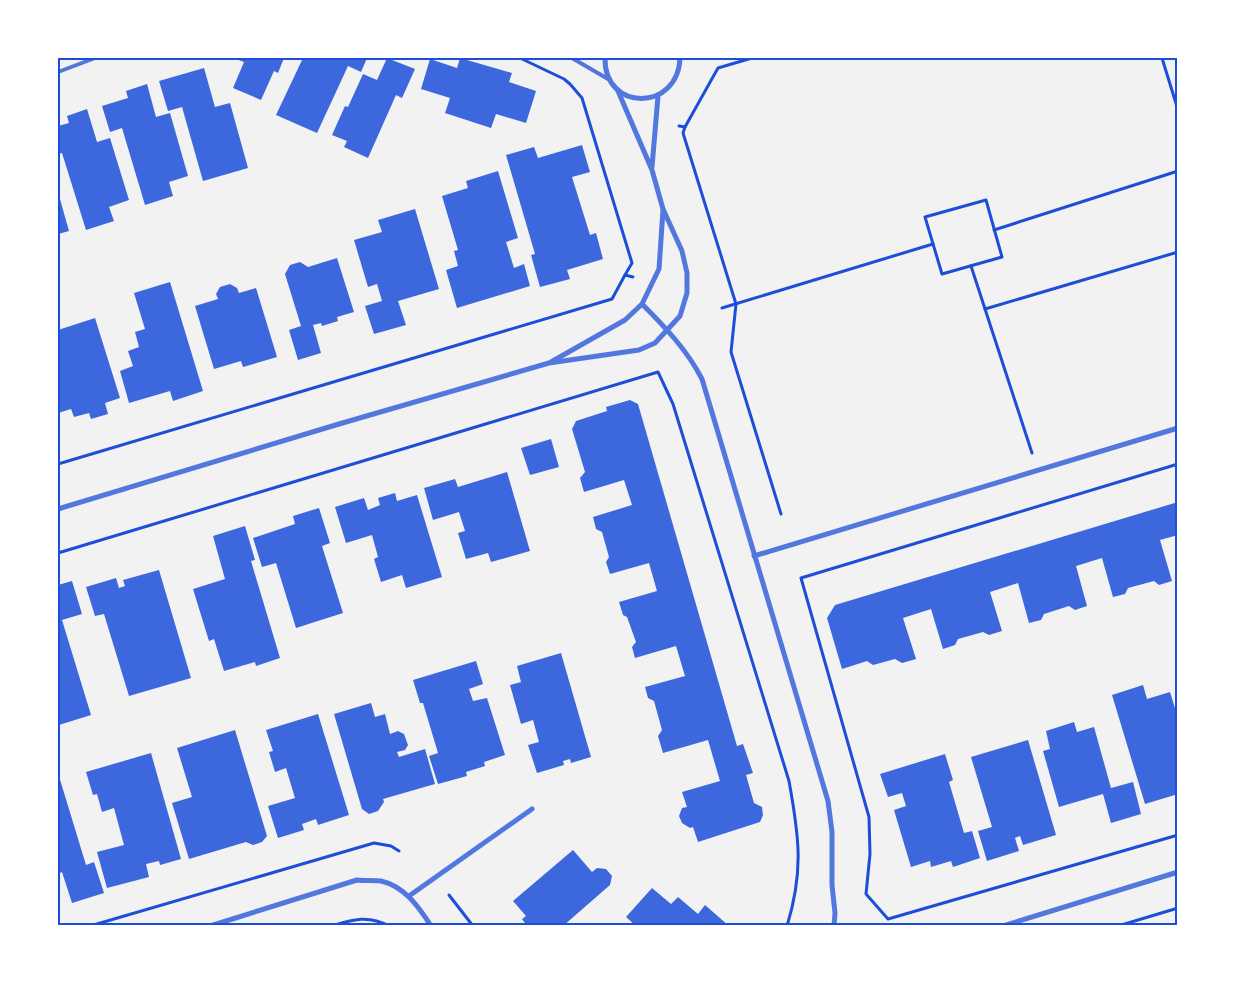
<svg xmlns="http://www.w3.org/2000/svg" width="1235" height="983" font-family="Merriweather,serif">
<rect width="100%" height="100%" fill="#f2f2f2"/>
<g fill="#3d67dc">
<path d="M233,58H284L278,73L274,71L261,100L233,88L244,62Z"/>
<path d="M303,58H309L314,60L316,58H367L361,72L348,66L317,133L276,115Z"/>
<path d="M387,58L415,69L402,98L396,95L368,158L344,147L347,141L332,135L345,106L348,107L363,74L377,80Z"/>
<path d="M460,58L512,73L509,82L536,91L526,123L496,114L491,128L445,113L450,98L421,89L430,59L457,68Z"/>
<path d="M204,68L215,107L230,103L248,168L203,181L182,107L168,111L159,81Z"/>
<path d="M147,84L156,117L170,113L188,176L169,182L173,196L145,205L122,128L110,132L102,106L128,98L126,91Z"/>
<path d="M87,109L97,142L110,138L129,200L109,207L114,221L86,230L62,153L58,154V126L69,123L67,116Z"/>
<path d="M582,145L590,172L572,177L590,235L596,233L603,259L567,270L570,279L540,287L531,255L535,254L506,155L534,147L538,158Z"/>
<path d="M498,171L518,238L506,242L514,268L524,264L530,286L457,308L446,270L458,266L454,251L458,250L442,196L468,188L466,181Z"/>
<path d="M58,192L69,231L58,234Z"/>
<path d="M415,209L439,289L398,301L406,325L374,334L365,306L382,301L377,284L368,287L354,240L382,232L378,220Z"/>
<path d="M337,258L354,312L337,317L338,321L322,326L321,323L313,325L321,353L298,360L289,330L301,326L285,274L290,265L300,262L308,267Z"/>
<path d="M170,282L203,391L173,401L170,391L129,403L120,371L133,366L128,351L139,347L135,332L145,329L134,293Z"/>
<path d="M230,284L237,288L239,293L256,288L277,357L243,367L241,361L214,369L195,306L218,299L216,294L220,287Z"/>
<path d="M95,318L120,398L105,403L108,414L91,419L89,413L74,417L71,409L58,413V330Z"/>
<path d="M630,400L638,404L737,746L743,744L753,773L746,775L754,803L762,807L763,815L760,822L698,842L693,827L690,828L682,823L679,816L682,808L687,807L682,792L720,781L708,740L663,753L658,736L662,730L654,701L648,698L645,687L685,676L676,646L635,658L632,647L636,642L627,617L623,615L619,602L657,591L649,563L610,574L606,562L609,557L602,532L596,529L593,517L632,505L624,480L584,492L580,478L585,472L572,429L576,421L607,411L606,407Z"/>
<path d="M551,439L559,467L530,475L521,448Z"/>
<path d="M507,472L530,551L491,562L488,553L466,559L458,533L465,531L459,512L433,520L424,488L455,479L458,487Z"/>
<path d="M395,493L397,501L417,495L442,577L406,588L402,575L381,582L374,559L378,557L372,535L346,543L335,507L364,498L368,510L380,505L378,498Z"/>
<path d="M1178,502V535L1160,540L1172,581L1159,585L1154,581L1128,588L1125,594L1113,597L1102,558L1076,566L1087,606L1075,610L1069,606L1044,614L1041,620L1029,623L1018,583L990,592L1002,631L989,635L983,632L958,639L955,645L943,649L931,609L903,618L916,659L902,663L895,659L873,665L867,661L842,669L827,618L835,605Z"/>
<path d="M319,508L330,543L322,546L343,613L296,628L276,563L262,567L253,538L295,524L293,516Z"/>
<path d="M245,526L255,560L251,561L280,658L256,666L255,662L224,671L214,639L209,641L193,589L225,579L213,536Z"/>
<path d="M159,570L191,678L129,696L104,614L95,616L86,587L116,578L119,588L125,586L123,580Z"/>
<path d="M72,581L82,614L62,620L91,715L59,725L58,719V585Z"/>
<path d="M561,653L591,757L571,763L570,759L563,761L564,765L537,773L528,745L539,742L533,720L521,724L510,685L521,682L517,666Z"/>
<path d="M476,661L483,684L469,689L473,701L487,698L505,755L484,762L485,766L466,772L467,776L438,784L429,756L438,753L423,703H420L413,680Z"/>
<path d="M1143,685L1147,699L1170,692L1178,718V794L1145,804L1112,695Z"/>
<path d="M371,703L375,717L385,714L390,734L398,731L404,734L408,745L405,750L397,752L399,757L425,749L435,784L383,799L384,802L378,811L369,814L362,809L334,714Z"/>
<path d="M318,714L349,815L318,825L316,819L302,824L304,830L278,838L268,806L295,798L286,768L275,772L269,752L273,751L266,730Z"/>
<path d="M1074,722L1077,732L1094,727L1111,788L1133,782L1141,814L1111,823L1103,794L1059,807L1043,751L1050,749L1046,731Z"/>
<path d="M235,730L267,836L262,842L253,845L246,842L189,859L172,803L192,797L177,748Z"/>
<path d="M1028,740L1056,835L1023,845L1020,836L1015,838L1019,851L987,861L978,831L992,827L971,757Z"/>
<path d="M151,753L181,859L160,865L159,861L146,864L149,877L107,888L97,852L124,845L114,808L102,812L97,794L93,795L86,772Z"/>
<path d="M945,754L953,780L949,782L964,833L972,831L980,858L953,867L951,861L931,867L930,861L911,867L894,810L906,806L902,793L888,797L880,774Z"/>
<path d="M58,773L86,865L94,862L104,893L72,903L62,872L58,874Z"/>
<path d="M573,850L592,872L597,868L606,869L612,876L610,885L563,926H527L522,919L526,916L513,901Z"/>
<path d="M652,888L671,904L678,897L698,914L705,905L729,926H636L626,917Z"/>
</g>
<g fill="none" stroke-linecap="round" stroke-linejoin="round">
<g stroke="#1d4ed8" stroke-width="3">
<path d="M520,58L564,79L570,84L582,98L632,263L625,275"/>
<path d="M1162,58L1178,110"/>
<path d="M679,126L685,127L718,68L752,58"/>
<path d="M685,127L683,133L736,304L731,352L781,514"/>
<path d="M986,200L1002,257L942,274L925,217Z"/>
<path d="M994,230L1178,171"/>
<path d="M971,266L1032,453"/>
<path d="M722,308L933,244"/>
<path d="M985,309L1178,252"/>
<path d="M58,464L612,299L625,275L633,277"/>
<path d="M1178,464L801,578L869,817L870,854L866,894L888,919L1178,835"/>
<path d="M58,553L658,372L673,404L789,781C799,836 804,871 787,926"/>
<path d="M449,895L473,926"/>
<path d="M90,926L374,843L391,846L399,851"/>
<path d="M332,926C353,919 369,915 389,926"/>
<path d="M1118,926L1178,908"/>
</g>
<g stroke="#5277de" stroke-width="4">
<path d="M572,58L608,79"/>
<path d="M58,72L95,58"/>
</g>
<g stroke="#5277de" stroke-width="5">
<path d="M605,58C604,112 678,112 680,58"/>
<path d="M652,167L658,96"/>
<path d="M642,304C665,327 687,350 702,379L828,801L832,832V885L835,913L834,926"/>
<path d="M551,362L625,320L642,304L659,269L663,210"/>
<path d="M58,509L339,424L549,363L639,350L655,343L680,316L687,293V273L682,251L663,209L652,170L618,91"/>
<path d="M754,556L1178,428"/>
<path d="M409,896L532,809"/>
<path d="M210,926L357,880C364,881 373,880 381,881C404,886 419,907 431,926"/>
<path d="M1003,926L1178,872"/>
</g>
</g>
<rect width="1235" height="983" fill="none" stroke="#ffffff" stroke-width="118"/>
<rect x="59" y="59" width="1117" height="865" fill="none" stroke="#1d4ed8" stroke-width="2"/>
</svg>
